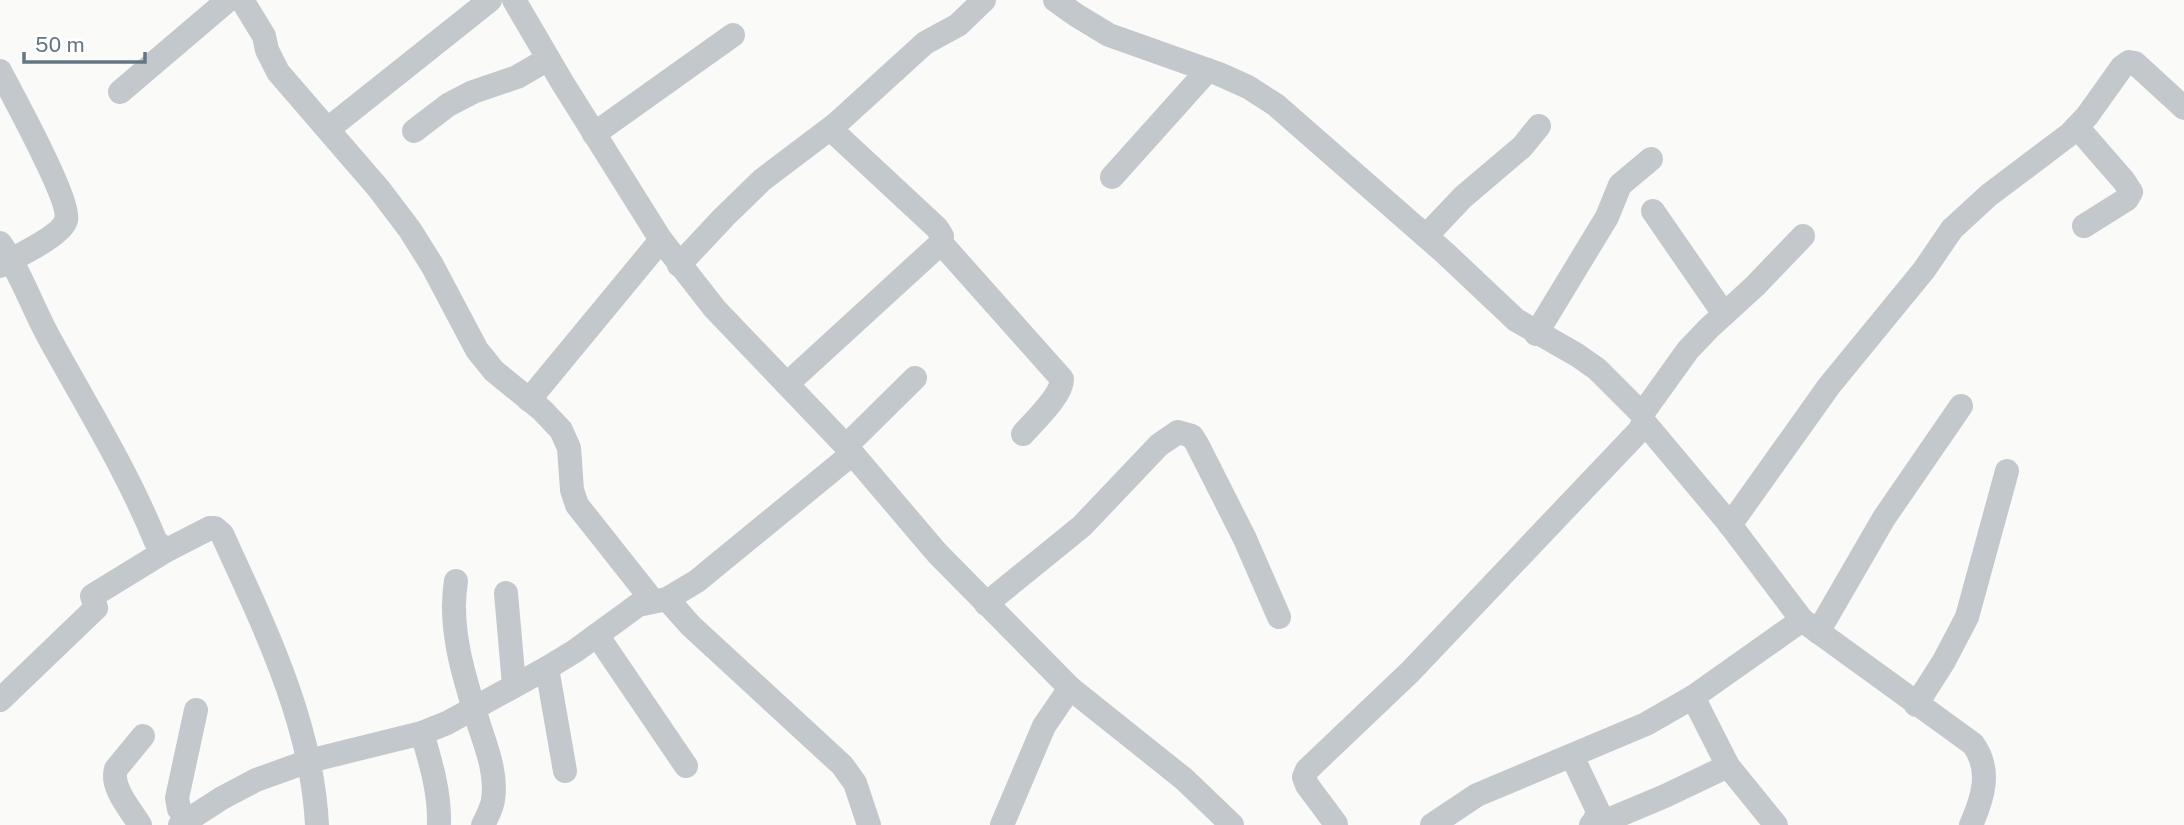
<svg xmlns="http://www.w3.org/2000/svg" width="2184" height="825" font-family="'Public Sans',sans-serif">
<rect width="100%" height="100%" fill="#fafaf8"/>
<g fill="none" stroke-linecap="round" stroke-linejoin="round">
<g stroke="#c3c8cc" stroke-width="24">
<path d="M242,0L264,36L267,50L278,72L379,189L410,230L432,265L477,350L494,371L542,410L561,430L569,448L572,490L577,505L653,601"/>
<path d="M514,0L562,82L661,240L715,309L846,446L937,553L1070,688L1184,779L1232,825"/>
<path d="M1055,0L1076,15L1109,35L1219,74L1248,87L1276,105L1445,253L1516,320L1577,355L1597,369L1642,414L1644,422L1639,431L1410,672L1307,770L1304,777L1307,785L1336,824"/>
<path d="M0,71C12,94 71,201 66,220C62,236 15,257 0,266"/>
<path d="M120,92L228,0"/>
<path d="M2077,127L2124,181L2131,192L2127,199L2084,226"/>
<path d="M328,129L490,0"/>
<path d="M414,131L448,105L473,92L517,77L548,59"/>
<path d="M594,134L733,35"/>
<path d="M1112,177L1208,70"/>
<path d="M1653,211L1724,314"/>
<path d="M1426,236L1463,197L1522,147L1539,126"/>
<path d="M0,243C22,274 33,310 52,343C89,410 127,471 156,542L167,550L210,528H215L222,534C264,626 312,723 317,825"/>
<path d="M941,243L1062,379C1062,396 1034,421 1023,434"/>
<path d="M679,265L724,217L762,180L836,124"/>
<path d="M1536,334L1607,217L1620,185L1651,159"/>
<path d="M787,384L941,243L942,236L937,228L838,136L835,131L836,124L925,43L958,25L984,0"/>
<path d="M529,400L661,240"/>
<path d="M1642,414L1688,350L1709,328L1755,286L1803,236"/>
<path d="M846,446L915,378"/>
<path d="M1730,525L1829,386L1924,270L1952,229L1989,195L2070,134L2087,116L2122,67L2129,62L2135,63L2184,108"/>
<path d="M456,581C448,629 465,680 479,725C487,749 497,774 493,800C492,808 487,817 483,825"/>
<path d="M506,593L514,685"/>
<path d="M667,599L691,626L842,765L855,783L869,825"/>
<path d="M986,604L1082,526L1159,445L1178,432L1192,436L1197,444L1245,539L1279,617"/>
<path d="M1802,620L1973,744C1992,770 1983,798 1971,825"/>
<path d="M1818,632L1884,518L1961,406"/>
<path d="M597,635L686,766"/>
<path d="M547,668L565,771"/>
<path d="M1693,697L1728,766L1776,825"/>
<path d="M0,700L96,608L92,596L167,550"/>
<path d="M1916,705L1944,661L1967,617L2007,471"/>
<path d="M422,733C431,763 440,793 439,825"/>
<path d="M1572,756L1598,811L1595,820L1591,825"/>
<path d="M188,819L179,809L177,798L196,710"/>
<path d="M1595,820L1603,822L1665,796L1728,766"/>
<path d="M140,825C131,810 110,787 116,769L143,736"/>
<path d="M180,825L222,798L256,780L309,761L422,733L447,723L547,668L575,651L638,605L667,599L697,581L852,454"/>
<path d="M1002,825L1044,726L1070,688"/>
<path d="M1432,825L1477,795L1646,724L1693,697L1802,620L1728,522L1644,422"/>
</g>
</g>
<path d="M24 52v10h121v-10" fill="none" stroke="#657683" stroke-width="3.5"/>
<text x="35" y="52" font-size="21" fill="#657683" stroke="#ffffff" stroke-width="5" paint-order="stroke">50 m</text>
</svg>
